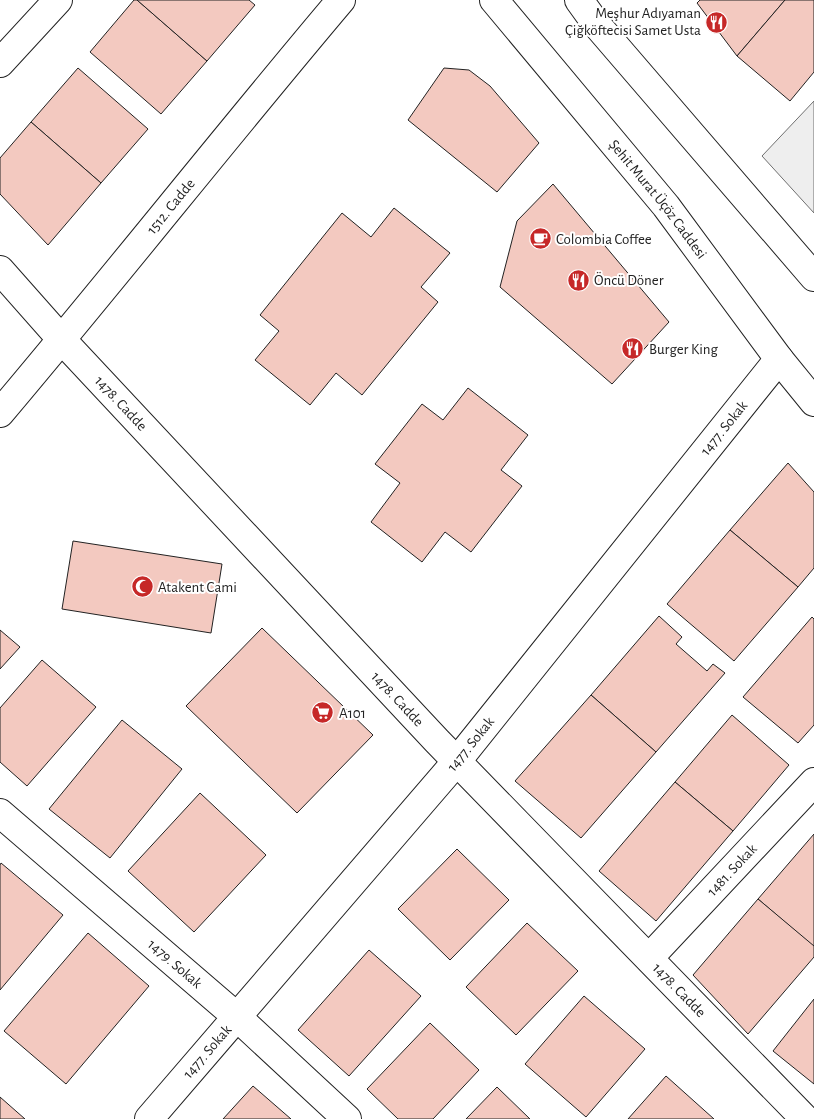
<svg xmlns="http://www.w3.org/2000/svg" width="814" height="1119" font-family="'Alegreya Sans',sans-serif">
<rect width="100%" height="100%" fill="#fff"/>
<path fill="#eee" stroke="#6f6f6f" d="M814,101V213L762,156Z"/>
<g fill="#f3c9c0" stroke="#222">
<path d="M134,0H137L207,61L161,114L90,52Z"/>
<path d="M137,0H249L255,5L207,61Z"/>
<path d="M700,0H785L737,56L697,3Z"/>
<path d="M785,0H814V72L790,101L737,56Z"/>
<path d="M78,68L148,129L101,183L31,122Z"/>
<path d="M444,68L469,70L490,86L539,143L497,192L408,120Z"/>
<path d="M31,122L101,183L48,245L0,194V158Z"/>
<path d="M553,184L669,322L612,384L500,287L517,221Z"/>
<path d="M394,208L450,253L421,287L438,302L362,395L336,373L310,405L255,360L279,331L260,315L342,213L371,237Z"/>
<path d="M468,388L528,435L501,470L522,486L471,552L445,532L422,562L371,522L400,483L375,464L422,404L443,420Z"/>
<path d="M788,463L814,492V568L798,587L730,530Z"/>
<path d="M730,530L798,587L734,661L667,604Z"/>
<path d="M73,541L222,564L211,633L62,609Z"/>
<path d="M659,616L682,637L676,644L707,671L713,664L725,673L656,752L591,695Z"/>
<path d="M812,617L814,619V725L798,743L743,697Z"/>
<path d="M262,628L373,735L297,813L186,706Z"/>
<path d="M0,630L20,647L0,669Z"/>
<path d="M42,660L96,707L27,786L0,762V708Z"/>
<path d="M591,695L656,752L581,838L515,781Z"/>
<path d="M732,715L789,765L733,831L675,782Z"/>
<path d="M122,720L182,769L110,858L49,809Z"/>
<path d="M675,782L733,831L656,921L599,871Z"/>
<path d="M200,793L266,855L194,932L128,871Z"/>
<path d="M814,834V945L813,946L758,899Z"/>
<path d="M457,849L509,900L450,960L398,909Z"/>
<path d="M1,863L63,915L0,990V865Z"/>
<path d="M758,899L814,946V957L748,1034L693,975Z"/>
<path d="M527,923L578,971L516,1035L466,987Z"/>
<path d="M88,933L149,986L66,1084L4,1031Z"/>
<path d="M369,950L421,996L349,1076L298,1030Z"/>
<path d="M584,996L645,1049L586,1117L525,1064Z"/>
<path d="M814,999V1084L773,1051Z"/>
<path d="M430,1023L479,1070L433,1119H398L367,1089Z"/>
<path d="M666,1076L714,1119H628Z"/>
<path d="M253,1086L291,1119H223Z"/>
<path d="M497,1087L530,1119H466Z"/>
<path d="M0,1097L25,1119H0Z"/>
</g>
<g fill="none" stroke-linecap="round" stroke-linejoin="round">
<defs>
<g id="minor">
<path d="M0,63L58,0"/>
<path id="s1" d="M0,813L236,1016L347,1119"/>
<path id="s2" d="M649,958L814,782"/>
<path id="s3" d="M149,1119L457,761L779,359"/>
</g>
<g id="tertiary">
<path id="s4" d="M0,270L62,340L437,741L805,1119"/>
<path id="s5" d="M0,413C115,277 226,136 341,0"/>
</g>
<g id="secondary">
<path id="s6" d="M494,0L666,206L779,359L814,402"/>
<path d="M579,0L597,25L814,277"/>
</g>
</defs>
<use href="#minor" stroke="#222" stroke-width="30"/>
<use href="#tertiary" stroke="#222" stroke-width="30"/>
<use href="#secondary" stroke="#222" stroke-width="30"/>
<use href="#minor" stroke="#fff" stroke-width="28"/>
<use href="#tertiary" stroke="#fff" stroke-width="28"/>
<use href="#secondary" stroke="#fff" stroke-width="28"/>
</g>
<defs>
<symbol id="restaurant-disc" viewBox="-11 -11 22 22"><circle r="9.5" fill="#c62828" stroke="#fff"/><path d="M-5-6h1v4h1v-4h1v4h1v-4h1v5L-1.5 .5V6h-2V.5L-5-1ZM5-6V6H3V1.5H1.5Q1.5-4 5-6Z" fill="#fff"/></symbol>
<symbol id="cafe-disc" viewBox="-11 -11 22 22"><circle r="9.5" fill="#c62828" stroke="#fff"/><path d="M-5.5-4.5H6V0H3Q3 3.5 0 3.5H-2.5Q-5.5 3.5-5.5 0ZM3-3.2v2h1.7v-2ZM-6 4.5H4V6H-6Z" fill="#fff"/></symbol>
<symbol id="mosque-disc" viewBox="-11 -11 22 22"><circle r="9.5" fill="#c62828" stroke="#fff"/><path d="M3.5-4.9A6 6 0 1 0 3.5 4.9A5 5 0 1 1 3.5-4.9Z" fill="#fff"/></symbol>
<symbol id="supermarket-disc" viewBox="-11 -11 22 22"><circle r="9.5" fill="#c62828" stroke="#fff"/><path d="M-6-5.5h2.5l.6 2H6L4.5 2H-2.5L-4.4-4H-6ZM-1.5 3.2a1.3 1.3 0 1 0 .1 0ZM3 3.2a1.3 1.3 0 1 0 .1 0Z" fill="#fff"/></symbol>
</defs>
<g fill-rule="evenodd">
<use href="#restaurant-disc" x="704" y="10" width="25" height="25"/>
<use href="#cafe-disc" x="528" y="226" width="25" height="25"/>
<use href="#restaurant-disc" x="566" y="268" width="25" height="25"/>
<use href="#restaurant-disc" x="620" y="336" width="25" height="25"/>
<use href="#mosque-disc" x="130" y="574" width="25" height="25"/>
<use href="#supermarket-disc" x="310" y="700" width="25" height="25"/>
</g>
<g text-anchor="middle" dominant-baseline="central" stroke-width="4" stroke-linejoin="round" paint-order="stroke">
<g font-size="15" fill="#222" stroke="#fff" text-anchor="start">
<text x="701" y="13" text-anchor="end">Meşhur Adıyaman<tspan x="701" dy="17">Çiğköftecisi Samet Usta</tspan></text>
<text x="556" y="239">Colombia Coffee</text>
<text x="594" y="280">Öncü Döner</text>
<text x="649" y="349">Burger King</text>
<text x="158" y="587">Atakent Cami</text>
<text x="339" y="713">A101</text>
</g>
<g font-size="15" fill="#222" stroke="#fff">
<text stroke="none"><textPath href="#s6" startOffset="258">Şehit Murat Üçöz Caddesi</textPath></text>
<text stroke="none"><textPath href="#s5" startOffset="268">1512. Cadde</textPath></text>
<text stroke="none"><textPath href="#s4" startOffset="180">1478. Cadde</textPath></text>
<text stroke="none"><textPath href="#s3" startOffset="899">1477. Sokak</textPath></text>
<text stroke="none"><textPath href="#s4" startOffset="585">1478. Cadde</textPath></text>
<text stroke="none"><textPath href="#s3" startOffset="494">1477. Sokak</textPath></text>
<text stroke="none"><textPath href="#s2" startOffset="121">1481. Sokak</textPath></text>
<text stroke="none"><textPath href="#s1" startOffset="231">1479. Sokak</textPath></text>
<text stroke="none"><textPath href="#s4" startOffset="990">1478. Cadde</textPath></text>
<text stroke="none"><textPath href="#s3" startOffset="89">1477. Sokak</textPath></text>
</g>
</g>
</svg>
